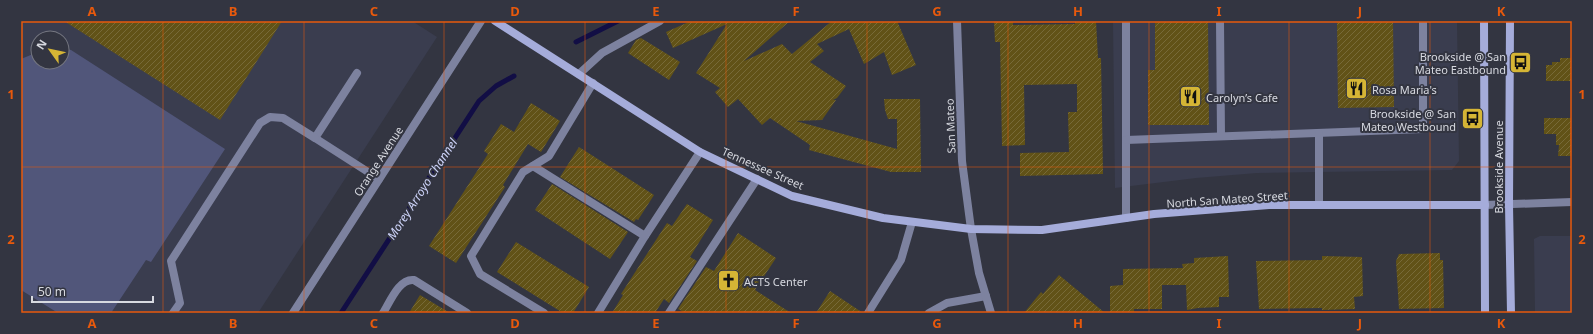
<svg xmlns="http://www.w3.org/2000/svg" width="1593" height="334" font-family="'Noto Sans',sans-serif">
<defs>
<pattern id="building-hatch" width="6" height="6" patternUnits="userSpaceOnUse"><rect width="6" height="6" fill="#615217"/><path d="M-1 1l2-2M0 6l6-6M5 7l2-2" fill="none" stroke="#776a38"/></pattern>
</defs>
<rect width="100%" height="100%" fill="#333541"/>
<g fill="#3a3d4f" fill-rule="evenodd">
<path d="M21,21H412L437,37L258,313H21ZM38,38H62V62H38Z"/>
<path d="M1113,21H1457L1459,161L1452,170L1257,173L1196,178L1115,188Z"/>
<path d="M1540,236H1572V313H1535L1534,239Z"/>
</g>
<path fill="#51567a" d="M62,48L71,50L225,149L151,262L146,260L111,313H58L21,290V59L38,52V62H62Z"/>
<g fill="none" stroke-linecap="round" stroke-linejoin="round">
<g stroke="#120e45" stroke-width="5">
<path d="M576,42L618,21"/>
<path d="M341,313L479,101L496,86L514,76"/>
</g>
</g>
<g fill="url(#building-hatch)">
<path d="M64,21H282L220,120Z"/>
<path d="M691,21H790L744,61L782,44L792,54L832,21H897L916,65L892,75L884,52L864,64L849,29L817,44L824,51L810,62L846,86L837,98L833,100H836L822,120L796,121L897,149V119H888L885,110L884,99H920L921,172H891L809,150L810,145L770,118L762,125L738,99L728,107L715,92L720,88L696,73L727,24L673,48L666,32Z"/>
<path d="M994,21H1013V25L1075,24V21H1096L1098,58H1101L1103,174L1020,176V153L1069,152L1068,112H1077V84L1024,85L1025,145L1002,146L1000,42H995Z"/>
<path d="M1155,21H1208L1209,125H1148V70H1155Z"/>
<path d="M1337,21H1393L1394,107L1338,108Z"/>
<path d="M641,38L680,62L669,80L628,53L636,40Z"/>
<path d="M1560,58H1572V81H1546V65H1552V62H1560Z"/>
<path d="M531,103L560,121L541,152L528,144L503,185L505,187L456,263L429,246L488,154L484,151L501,124L514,132Z"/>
<path d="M1544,118H1572V156H1558L1559,145H1556V134H1544Z"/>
<path d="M579,147L654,195L638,220L636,219L634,222L560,177Z"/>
<path d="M552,184L628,232L610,259L535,210Z"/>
<path d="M687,204L713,220L690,257L697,261L669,303L664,299L655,313H612L623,295L621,294L667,223L672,226Z"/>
<path d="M738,233L776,258L755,290L791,313H685L678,309L706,267L714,271Z"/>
<path d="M516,242L589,287L573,313H563L497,272Z"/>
<path d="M1440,253V260H1443L1444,308L1399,309L1396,261L1399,254Z"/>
<path d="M1228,256L1229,297H1219V307L1198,308L1187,310L1186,285H1162V309H1134V313H1110V286L1123,285V269L1183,268L1182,264L1194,263V258Z"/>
<path d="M1322,256L1362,257L1363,296L1354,297L1355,309L1322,310V308L1259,309L1256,261L1322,260Z"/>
<path d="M1059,275L1105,313H1024L1041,292L1043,294Z"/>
<path d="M830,291L863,313H816Z"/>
<path d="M420,295L450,313H409Z"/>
</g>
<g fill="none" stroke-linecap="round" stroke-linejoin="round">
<g stroke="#7d829f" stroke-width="8">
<path d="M1126,21V218"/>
<path d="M1220,21L1221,136"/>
<path d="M357,73L315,138L379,179"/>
<path d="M579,74L602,53L660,21"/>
<path d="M1126,140L1423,129V21"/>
<path d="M533,166L645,236L598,313"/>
<path d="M1319,205V134"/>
<path d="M645,236L700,152"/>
<path d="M173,313L180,303L171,261L260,123L270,117L283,118L315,138"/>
<path d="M383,313C390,302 399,278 414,280L467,313"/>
<path d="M544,313L480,274L471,256L523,172L549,156L593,83"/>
<path d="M669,313L757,179"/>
<path d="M868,313L901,260L912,222"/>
<path d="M929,313L947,303L986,296"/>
</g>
<path stroke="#7d829f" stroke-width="8" d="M957,21L962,161L971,229L979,273L991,313"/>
<g stroke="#7d829f" stroke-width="8">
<path d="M1485,205L1572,202"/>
<path d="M293,313L481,21"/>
</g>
<g stroke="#a5acda" stroke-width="8">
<path d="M495,21L700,152L792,196L883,218L971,229L1042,230L1154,214L1269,205H1485"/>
<path d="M1484,21L1485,313"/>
<path d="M1510,21L1509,205L1511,313"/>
</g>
</g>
<path fill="none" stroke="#e8590c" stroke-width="1" stroke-opacity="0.55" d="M163,21V313M304,21V313M444,21V313M585,21V313M726,21V313M867,21V313M1008,21V313M1149,21V313M1289,21V313M1430,21V313M21,167H1572"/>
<defs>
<symbol id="bus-square" viewBox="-11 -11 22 22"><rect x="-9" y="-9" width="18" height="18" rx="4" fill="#d5b535" stroke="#333541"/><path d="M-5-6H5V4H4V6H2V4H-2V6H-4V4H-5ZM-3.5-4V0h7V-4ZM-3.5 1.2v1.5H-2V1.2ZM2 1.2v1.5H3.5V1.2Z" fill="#111"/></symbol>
<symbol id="restaurant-square" viewBox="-11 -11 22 22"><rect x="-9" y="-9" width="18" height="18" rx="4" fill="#d5b535" stroke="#333541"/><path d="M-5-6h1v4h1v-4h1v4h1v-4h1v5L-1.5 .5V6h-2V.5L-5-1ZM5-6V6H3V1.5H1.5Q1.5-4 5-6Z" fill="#111"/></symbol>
<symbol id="church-square" viewBox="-11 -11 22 22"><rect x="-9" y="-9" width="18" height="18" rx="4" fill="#d5b535" stroke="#333541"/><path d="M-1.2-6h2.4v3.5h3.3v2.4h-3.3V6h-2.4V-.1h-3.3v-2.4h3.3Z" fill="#111"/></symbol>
</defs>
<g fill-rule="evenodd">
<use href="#bus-square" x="1508" y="50" width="25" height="25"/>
<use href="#restaurant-square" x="1344" y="76" width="25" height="25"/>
<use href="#restaurant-square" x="1178" y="84" width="25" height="25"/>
<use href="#bus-square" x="1460" y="106" width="25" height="25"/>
<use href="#church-square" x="716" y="268" width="25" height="25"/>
</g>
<g text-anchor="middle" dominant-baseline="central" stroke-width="4" stroke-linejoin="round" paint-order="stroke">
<g font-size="11" fill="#d7d9e0" stroke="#333541" text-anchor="start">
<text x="1506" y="56" text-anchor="end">Brookside @ San<tspan x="1506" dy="13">Mateo Eastbound</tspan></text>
<text x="1372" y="89">Rosa Maria's</text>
<text x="1206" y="97">Carolyn’s Cafe</text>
<text x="1456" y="113" text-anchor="end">Brookside @ San<tspan x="1456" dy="13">Mateo Westbound</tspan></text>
<text x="744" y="281">ACTS Center</text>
</g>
<g font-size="11" fill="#d7d9e0" stroke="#333541">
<text transform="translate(950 126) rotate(-92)">San Mateo</text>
<text transform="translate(378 161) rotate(-57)">Orange Avenue</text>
<text transform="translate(1498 167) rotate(-90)">Brookside Avenue</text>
<text transform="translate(763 168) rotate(24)">Tennessee Street</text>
<text transform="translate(1227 199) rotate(-4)">North San Mateo Street</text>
</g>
<g font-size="12" font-style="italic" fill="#cdd3f8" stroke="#333541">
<text transform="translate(422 189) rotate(-57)">Morey Arroyo Channel</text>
</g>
</g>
<rect width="1593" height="334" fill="none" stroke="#333541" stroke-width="44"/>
<g transform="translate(50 50) rotate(303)"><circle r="19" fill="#333541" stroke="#757781"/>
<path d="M0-3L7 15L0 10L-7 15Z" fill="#d5b535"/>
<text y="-6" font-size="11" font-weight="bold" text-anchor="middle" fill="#d7d9e0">N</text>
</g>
<path d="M32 296v6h121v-6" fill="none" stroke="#d7d9e0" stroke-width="2"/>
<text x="38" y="296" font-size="12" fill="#d7d9e0" stroke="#333541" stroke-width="3" paint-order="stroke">50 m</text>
<rect x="22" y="22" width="1549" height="290" fill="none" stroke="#e8590c" stroke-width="1.5"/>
<g font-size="13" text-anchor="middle" font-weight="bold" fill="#e8590c">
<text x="92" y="16">A</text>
<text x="233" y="16">B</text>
<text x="374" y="16">C</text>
<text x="515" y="16">D</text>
<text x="656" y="16">E</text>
<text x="796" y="16">F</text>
<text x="937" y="16">G</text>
<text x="1078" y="16">H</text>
<text x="1219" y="16">I</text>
<text x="1360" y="16">J</text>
<text x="1501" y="16">K</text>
<text x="11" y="99">1</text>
<text x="1582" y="99">1</text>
<text x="11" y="244">2</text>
<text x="1582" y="244">2</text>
<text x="92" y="328">A</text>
<text x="233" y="328">B</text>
<text x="374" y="328">C</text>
<text x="515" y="328">D</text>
<text x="656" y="328">E</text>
<text x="796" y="328">F</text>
<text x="937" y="328">G</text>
<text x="1078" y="328">H</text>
<text x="1219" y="328">I</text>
<text x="1360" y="328">J</text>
<text x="1501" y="328">K</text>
</g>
</svg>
